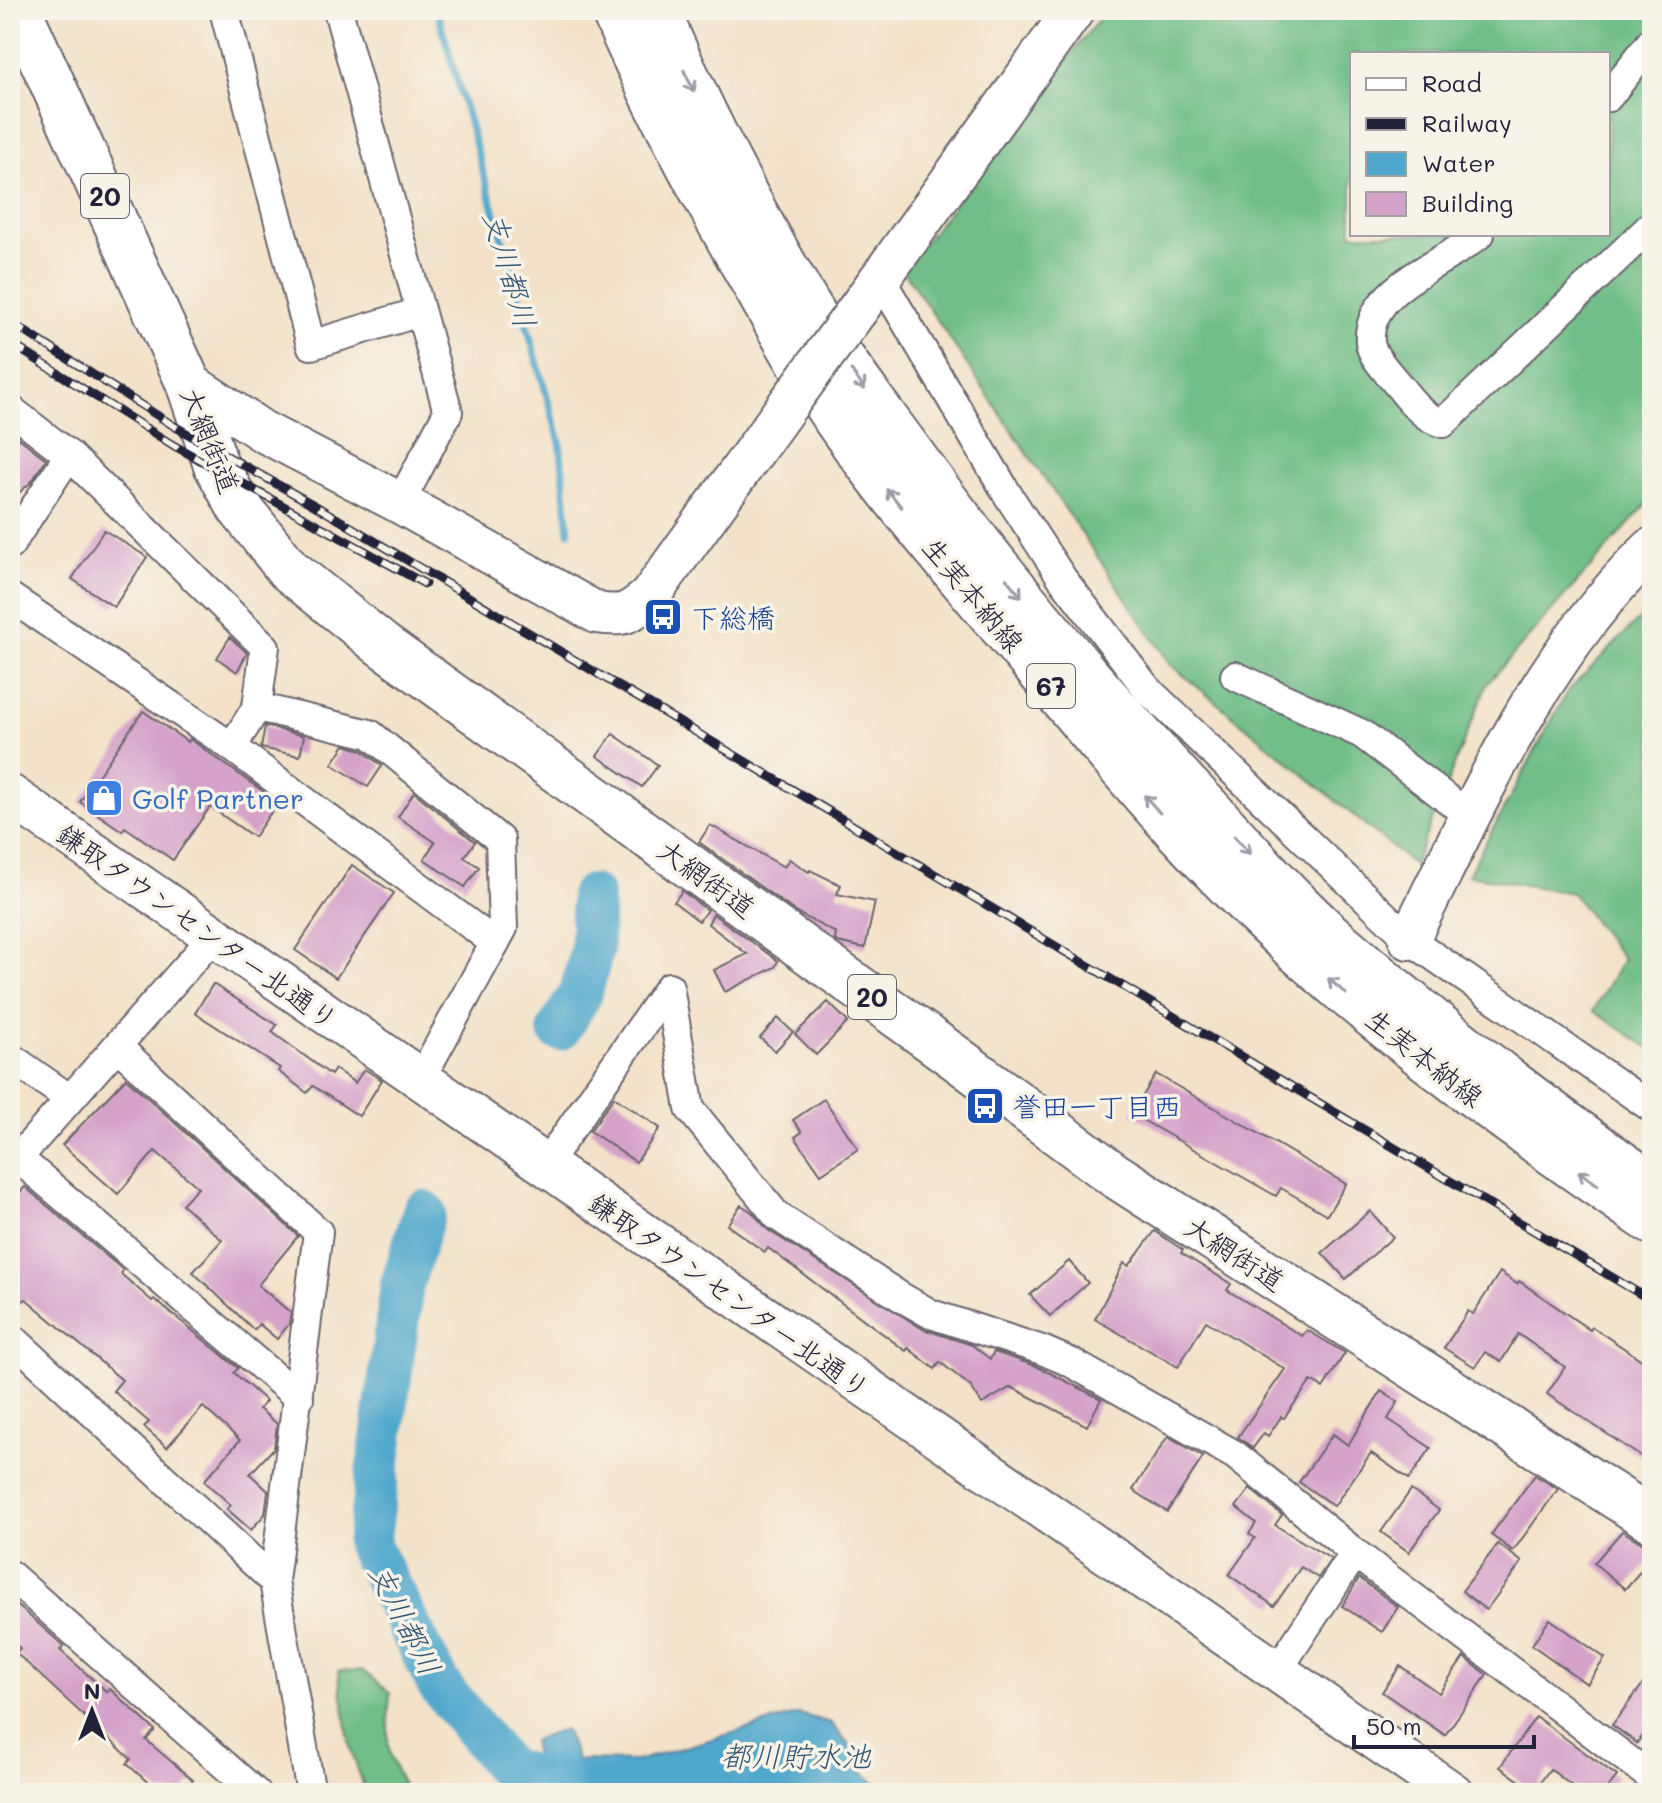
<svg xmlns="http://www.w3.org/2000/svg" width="1662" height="1803" font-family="Mali,'Klee One',sans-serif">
<rect width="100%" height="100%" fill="#f7f3e8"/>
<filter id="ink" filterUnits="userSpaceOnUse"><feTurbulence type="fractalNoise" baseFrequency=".0125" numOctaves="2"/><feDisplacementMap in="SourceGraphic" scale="16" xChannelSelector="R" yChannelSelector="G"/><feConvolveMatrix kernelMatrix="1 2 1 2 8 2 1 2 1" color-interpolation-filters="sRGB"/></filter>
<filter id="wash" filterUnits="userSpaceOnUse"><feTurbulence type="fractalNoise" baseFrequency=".006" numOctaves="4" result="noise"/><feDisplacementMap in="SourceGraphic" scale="32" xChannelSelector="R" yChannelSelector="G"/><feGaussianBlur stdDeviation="1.8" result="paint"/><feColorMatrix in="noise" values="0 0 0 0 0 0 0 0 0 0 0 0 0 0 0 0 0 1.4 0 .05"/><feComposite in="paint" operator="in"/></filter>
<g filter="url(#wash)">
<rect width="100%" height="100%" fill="#f3e2c9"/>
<g fill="#71be88" stroke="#4a7062" stroke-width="2" fill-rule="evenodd">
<path d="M1106,10H1652V498L1487,684L1414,865L1171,665L903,270ZM1352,54H1608V234H1352Z"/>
<path d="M1652,606V1050L1593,1011L1623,959L1572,893L1468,875L1567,692Z"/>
<path d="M362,1670L390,1693C387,1737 383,1754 408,1793H366L350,1747L338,1671Z"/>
</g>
<path fill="#4fa7cc" stroke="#386484" stroke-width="2" d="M799,1714L831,1723L852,1749L860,1770L886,1793H542L532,1741L565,1729L577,1760L636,1761Z"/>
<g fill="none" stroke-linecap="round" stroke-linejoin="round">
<path stroke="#4fa7cc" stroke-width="7" d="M437,10L560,442L569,532"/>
<g stroke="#4fa7cc" stroke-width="44">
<path d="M559,1029L581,993L592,949V896"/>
<path d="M424,1212L402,1285L368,1545L439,1685L506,1768L548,1782L600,1793"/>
</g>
</g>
<g id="blocks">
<g fill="#d5a2ca">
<path d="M19,438L46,459L32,481L10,501V450Z"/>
<path d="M104,530L147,557L114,607L72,579Z"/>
<path d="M230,637L247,653L237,672L217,658Z"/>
<path d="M143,711L188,742L190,739L278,802L254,837L210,807L173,860L125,827L122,831L80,802Z"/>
<path d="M265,726L304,736L300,756L261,748Z"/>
<path d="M613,734L658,765L642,787L597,756Z"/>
<path d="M345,745L362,750L382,766L368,787L332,764Z"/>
<path d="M414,792L475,842L464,857L479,867L465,887L424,859L435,842L398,817Z"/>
<path d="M710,825L784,867L789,859L809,872L810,870L841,885L837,894L875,902L865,948L837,942L835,940L836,933L797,913L699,842Z"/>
<path d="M352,865L394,893L336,978L295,950Z"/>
<path d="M682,891L707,910L699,921L674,902Z"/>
<path d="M713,914L778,961L775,967L725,992L714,970L747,954L708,924Z"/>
<path d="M213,984L277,1025L272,1032L331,1075L335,1069L355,1083L364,1069L382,1080L359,1116L313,1086L307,1093L278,1071L280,1068L195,1013Z"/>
<path d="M828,1002L848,1022L816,1055L795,1034Z"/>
<path d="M778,1018L793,1032L775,1051L760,1038Z"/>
<path d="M1156,1074L1346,1184L1327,1215L1281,1188L1276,1196L1132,1114Z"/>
<path d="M126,1078L298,1236L258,1285L291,1313L289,1324L277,1339L259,1324L254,1330L193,1272L222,1240L182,1204L198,1187L155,1151L118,1194L62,1145Z"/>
<path d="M614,1097L660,1128L636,1162L590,1131Z"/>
<path d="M824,1099L858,1149L821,1174L795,1137L802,1132L793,1120Z"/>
<path d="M25,1187L123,1270L121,1274L152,1301L154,1299L238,1368L234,1373L266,1401L259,1409L277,1424L274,1448L250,1474L268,1491L265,1514L251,1530L227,1509L231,1505L204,1481L240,1440L203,1407L167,1447L144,1427L149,1422L113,1391L122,1380L26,1299L10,1310V1203Z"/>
<path d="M741,1205L752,1212L768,1230L923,1329L972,1345L990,1359L994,1352L1036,1366L1101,1399L1087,1426L1011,1387L982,1404L971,1387L940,1362L935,1369L908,1348L906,1351L768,1248L765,1252L727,1225Z"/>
<path d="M1370,1211L1393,1237L1346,1279L1322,1253Z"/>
<path d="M1155,1231L1183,1250L1181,1253L1231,1284L1227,1290L1302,1336L1307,1330L1345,1353L1323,1388L1311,1381L1284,1418L1281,1417L1268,1436L1264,1433L1253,1448L1238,1437L1285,1369L1206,1321L1178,1367L1095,1319L1124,1263L1129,1266Z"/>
<path d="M1069,1261L1088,1283L1050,1316L1030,1295Z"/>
<path d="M1500,1272L1517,1284L1519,1281L1590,1330L1592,1327L1652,1367V1464L1547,1394L1565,1367L1518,1334L1501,1362L1485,1352L1475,1367L1444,1348L1468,1311L1473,1314Z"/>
<path d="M1381,1391L1398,1402L1388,1419L1431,1448L1409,1479L1371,1453L1334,1506L1299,1482L1333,1434L1348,1445Z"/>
<path d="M1168,1436L1203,1457L1167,1512L1133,1490Z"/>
<path d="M1535,1475L1558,1489L1513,1551L1491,1535Z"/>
<path d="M1250,1489L1282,1515L1275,1525L1331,1559L1318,1578L1301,1567L1274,1606L1229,1575L1255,1538L1249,1534L1256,1523L1236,1507Z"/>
<path d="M1411,1490L1439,1510L1409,1552L1381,1532Z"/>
<path d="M1622,1531L1652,1549V1558L1625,1589L1594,1563Z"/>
<path d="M1498,1544L1522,1562L1486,1610L1462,1591Z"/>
<path d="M1359,1578L1398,1607L1382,1632L1342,1606Z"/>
<path d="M10,1599L64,1646L60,1650L107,1692L110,1689L155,1730L146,1740L193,1780L182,1793H160L127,1764L131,1759L16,1653L20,1648L10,1639Z"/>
<path d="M1550,1619L1605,1658L1587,1684L1532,1645Z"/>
<path d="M1464,1657L1487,1675L1445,1735L1382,1692L1400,1666L1439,1693Z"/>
<path d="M1652,1672V1723L1637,1743L1612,1725Z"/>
<path d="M1536,1717L1617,1776L1604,1793H1581L1550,1769L1534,1791L1500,1767Z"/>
</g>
</g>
</g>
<g filter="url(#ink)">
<use href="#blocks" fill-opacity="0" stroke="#6b656d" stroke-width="2"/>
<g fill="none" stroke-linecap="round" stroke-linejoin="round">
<defs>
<g id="street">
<path d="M224,10L311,345L420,312"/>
<path d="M338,10L448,412L400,503"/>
<path d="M1608,97L1652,41"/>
<path d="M1480,234C1446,264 1366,287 1370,342C1371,355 1385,369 1393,379C1408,396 1420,417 1443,423L1652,225"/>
<path d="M880,278L1008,495L1062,578L1148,690L1409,939L1652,1108"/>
<path d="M10,409L69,455L265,647L257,707L232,747"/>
<path d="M10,545L69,455"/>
<path d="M10,597L232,747L495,943"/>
<path d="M1235,676L1362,734L1471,817"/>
<path d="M257,707L370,734L500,840L503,928L420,1080"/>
<path d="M117,1046L318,1232L274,1581"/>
<path d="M10,1057L70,1099"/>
<path d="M18,1158L299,1398"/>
<path d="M10,1167L214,936"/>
<path d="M544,1167L669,987L690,1109L777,1216L901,1297L931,1314L1042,1350L1072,1363L1235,1455L1355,1553L1652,1778"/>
<path d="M10,1336L274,1581L311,1793"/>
<path d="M10,1575L256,1793"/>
<path d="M1277,1671L1355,1553"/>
</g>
<g id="secondary">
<path d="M858,309L1074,10"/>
<path d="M188,382L262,431L400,503L597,613C624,617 628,614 649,597L789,403"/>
<path d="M10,795L1453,1793"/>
<path d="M1409,939C1479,800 1538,658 1652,548"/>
</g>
<g id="primary">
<path d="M19,10L188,382L216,465L239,507L288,569L381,644L956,1058L1113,1174L1652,1520"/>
<path d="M613,10C651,98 695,180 742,263C775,320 805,377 843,430C903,514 972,591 1038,670C1120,768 1202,866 1297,951C1408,1051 1529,1138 1652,1222"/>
<path d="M657,10C704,118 757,223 819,323C847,369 882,413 914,457C1000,575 1094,688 1195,794C1242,843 1285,895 1336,940C1437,1027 1543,1109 1652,1185"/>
</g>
</defs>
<use href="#street" stroke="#6b656d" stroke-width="32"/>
<use href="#secondary" stroke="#6b656d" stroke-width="44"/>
<use href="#primary" stroke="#6b656d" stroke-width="48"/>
<use href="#street" stroke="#fff" stroke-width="28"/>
<use href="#secondary" stroke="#fff" stroke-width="40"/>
<use href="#primary" stroke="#fff" stroke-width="44"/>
<defs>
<g id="rail">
<path d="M10,322L174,426L321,509L1652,1301"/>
<path d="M10,343L173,445L425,584"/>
</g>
</defs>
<use href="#rail" stroke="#22223b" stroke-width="9"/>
<use href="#rail" stroke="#f7f3e8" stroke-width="6" stroke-dasharray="18" stroke-linecap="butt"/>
<defs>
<path id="secondary-bridge" d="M789,403L858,309"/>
</defs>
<use href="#secondary-bridge" stroke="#6b656d" stroke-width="44" stroke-linecap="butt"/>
<use href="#secondary-bridge" stroke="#fff" stroke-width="40"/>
</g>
<defs><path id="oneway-shaft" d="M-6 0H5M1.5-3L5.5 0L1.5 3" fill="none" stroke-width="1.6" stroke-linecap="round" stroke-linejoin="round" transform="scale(2)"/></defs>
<g stroke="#9c9ca7">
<use href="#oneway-shaft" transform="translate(689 81) rotate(64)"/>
<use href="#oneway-shaft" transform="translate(858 380) rotate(55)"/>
<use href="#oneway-shaft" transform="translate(894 498) rotate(-129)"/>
<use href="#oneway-shaft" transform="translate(1014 588) rotate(50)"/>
<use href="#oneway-shaft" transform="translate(1152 804) rotate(-131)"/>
<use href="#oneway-shaft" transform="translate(1242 845) rotate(48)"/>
<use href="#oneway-shaft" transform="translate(1337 986) rotate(-139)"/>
<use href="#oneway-shaft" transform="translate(1588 1178) rotate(-145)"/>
</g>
</g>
<defs>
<symbol id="bus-square" viewBox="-11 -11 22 22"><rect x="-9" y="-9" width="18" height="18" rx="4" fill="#1a4fb4" stroke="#f7f3e8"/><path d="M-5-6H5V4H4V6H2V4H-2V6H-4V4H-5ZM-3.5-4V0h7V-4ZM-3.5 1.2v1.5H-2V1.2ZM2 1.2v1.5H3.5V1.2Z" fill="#fff"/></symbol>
<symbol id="shop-square" viewBox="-11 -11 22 22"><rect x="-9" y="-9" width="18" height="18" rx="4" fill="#3f7fe0" stroke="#f7f3e8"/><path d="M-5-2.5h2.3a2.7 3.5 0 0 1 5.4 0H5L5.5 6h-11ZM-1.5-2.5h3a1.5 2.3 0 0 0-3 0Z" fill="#fff"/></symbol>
</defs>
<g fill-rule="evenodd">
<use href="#bus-square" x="641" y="595" width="44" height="44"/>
<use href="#shop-square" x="82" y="776" width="44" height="44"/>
<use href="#bus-square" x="963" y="1084" width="44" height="44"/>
</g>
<g text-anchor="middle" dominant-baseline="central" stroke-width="7" stroke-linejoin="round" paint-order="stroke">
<g fill="#f7f3e8" stroke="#62616f" stroke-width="2">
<rect x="81" y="174" width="48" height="44" rx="6"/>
<rect x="1027" y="664" width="48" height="44" rx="6"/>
<rect x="848" y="975" width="48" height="44" rx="6"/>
</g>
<g font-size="26" font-weight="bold" fill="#22223b">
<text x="105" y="196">20</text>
<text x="1051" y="686">67</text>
<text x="872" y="997">20</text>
</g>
<g font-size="28" fill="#22223b" stroke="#f7f3e8">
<text transform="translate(211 440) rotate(68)">大網街道</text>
<text transform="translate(974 594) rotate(50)">生実本納線</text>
<text transform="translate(707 878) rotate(36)">大網街道</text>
<text transform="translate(198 926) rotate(35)">鎌取タウンセンター北通り</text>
<text transform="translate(1425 1057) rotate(38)">生実本納線</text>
<text transform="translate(1235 1253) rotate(33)">大網街道</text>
<text transform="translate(730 1295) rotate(35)">鎌取タウンセンター北通り</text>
</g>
<g font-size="28" fill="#164399" stroke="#f7f3e8" text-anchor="start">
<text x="691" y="617">下総橋</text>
<text x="1013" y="1106">誉田一丁目西</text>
</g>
<g font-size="28" fill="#366cbe" stroke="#f7f3e8" text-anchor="start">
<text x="132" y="798">Golf Partner</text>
</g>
<g font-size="30" font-style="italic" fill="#345775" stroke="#f7f3e8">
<text transform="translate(511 269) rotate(74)">支川都川</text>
<text transform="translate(406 1619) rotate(63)">支川都川</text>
<text x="796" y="1755">都川貯水池</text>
</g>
</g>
<rect width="1662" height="1803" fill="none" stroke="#f7f3e8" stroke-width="40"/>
<rect x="1350" y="52" width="260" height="184" fill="#f7f3e8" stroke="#a29fa3" stroke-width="2"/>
<rect x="1366" y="78" width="40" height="12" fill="#ffffff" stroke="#a29fa3" stroke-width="2"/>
<text x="1422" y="92" font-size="24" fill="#22223b">Road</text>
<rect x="1366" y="118" width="40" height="12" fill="#22223b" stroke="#a29fa3" stroke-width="2"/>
<text x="1422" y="132" font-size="24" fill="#22223b">Railway</text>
<rect x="1366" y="152" width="40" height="24" fill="#4fa7cc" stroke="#a29fa3" stroke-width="2"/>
<text x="1422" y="172" font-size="24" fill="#22223b">Water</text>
<rect x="1366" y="192" width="40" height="24" fill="#d5a2ca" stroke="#a29fa3" stroke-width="2"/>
<text x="1422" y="212" font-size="24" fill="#22223b">Building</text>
<g transform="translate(92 1711)" stroke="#f7f3e8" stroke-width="6" paint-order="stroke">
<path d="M0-6L14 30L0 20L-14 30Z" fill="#22223b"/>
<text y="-12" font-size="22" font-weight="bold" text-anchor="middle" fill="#22223b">N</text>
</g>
<path d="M1354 1735v12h180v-12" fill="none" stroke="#22223b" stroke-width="4"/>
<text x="1366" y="1735" font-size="24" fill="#22223b" stroke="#f7f3e8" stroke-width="6" paint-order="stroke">50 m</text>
</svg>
